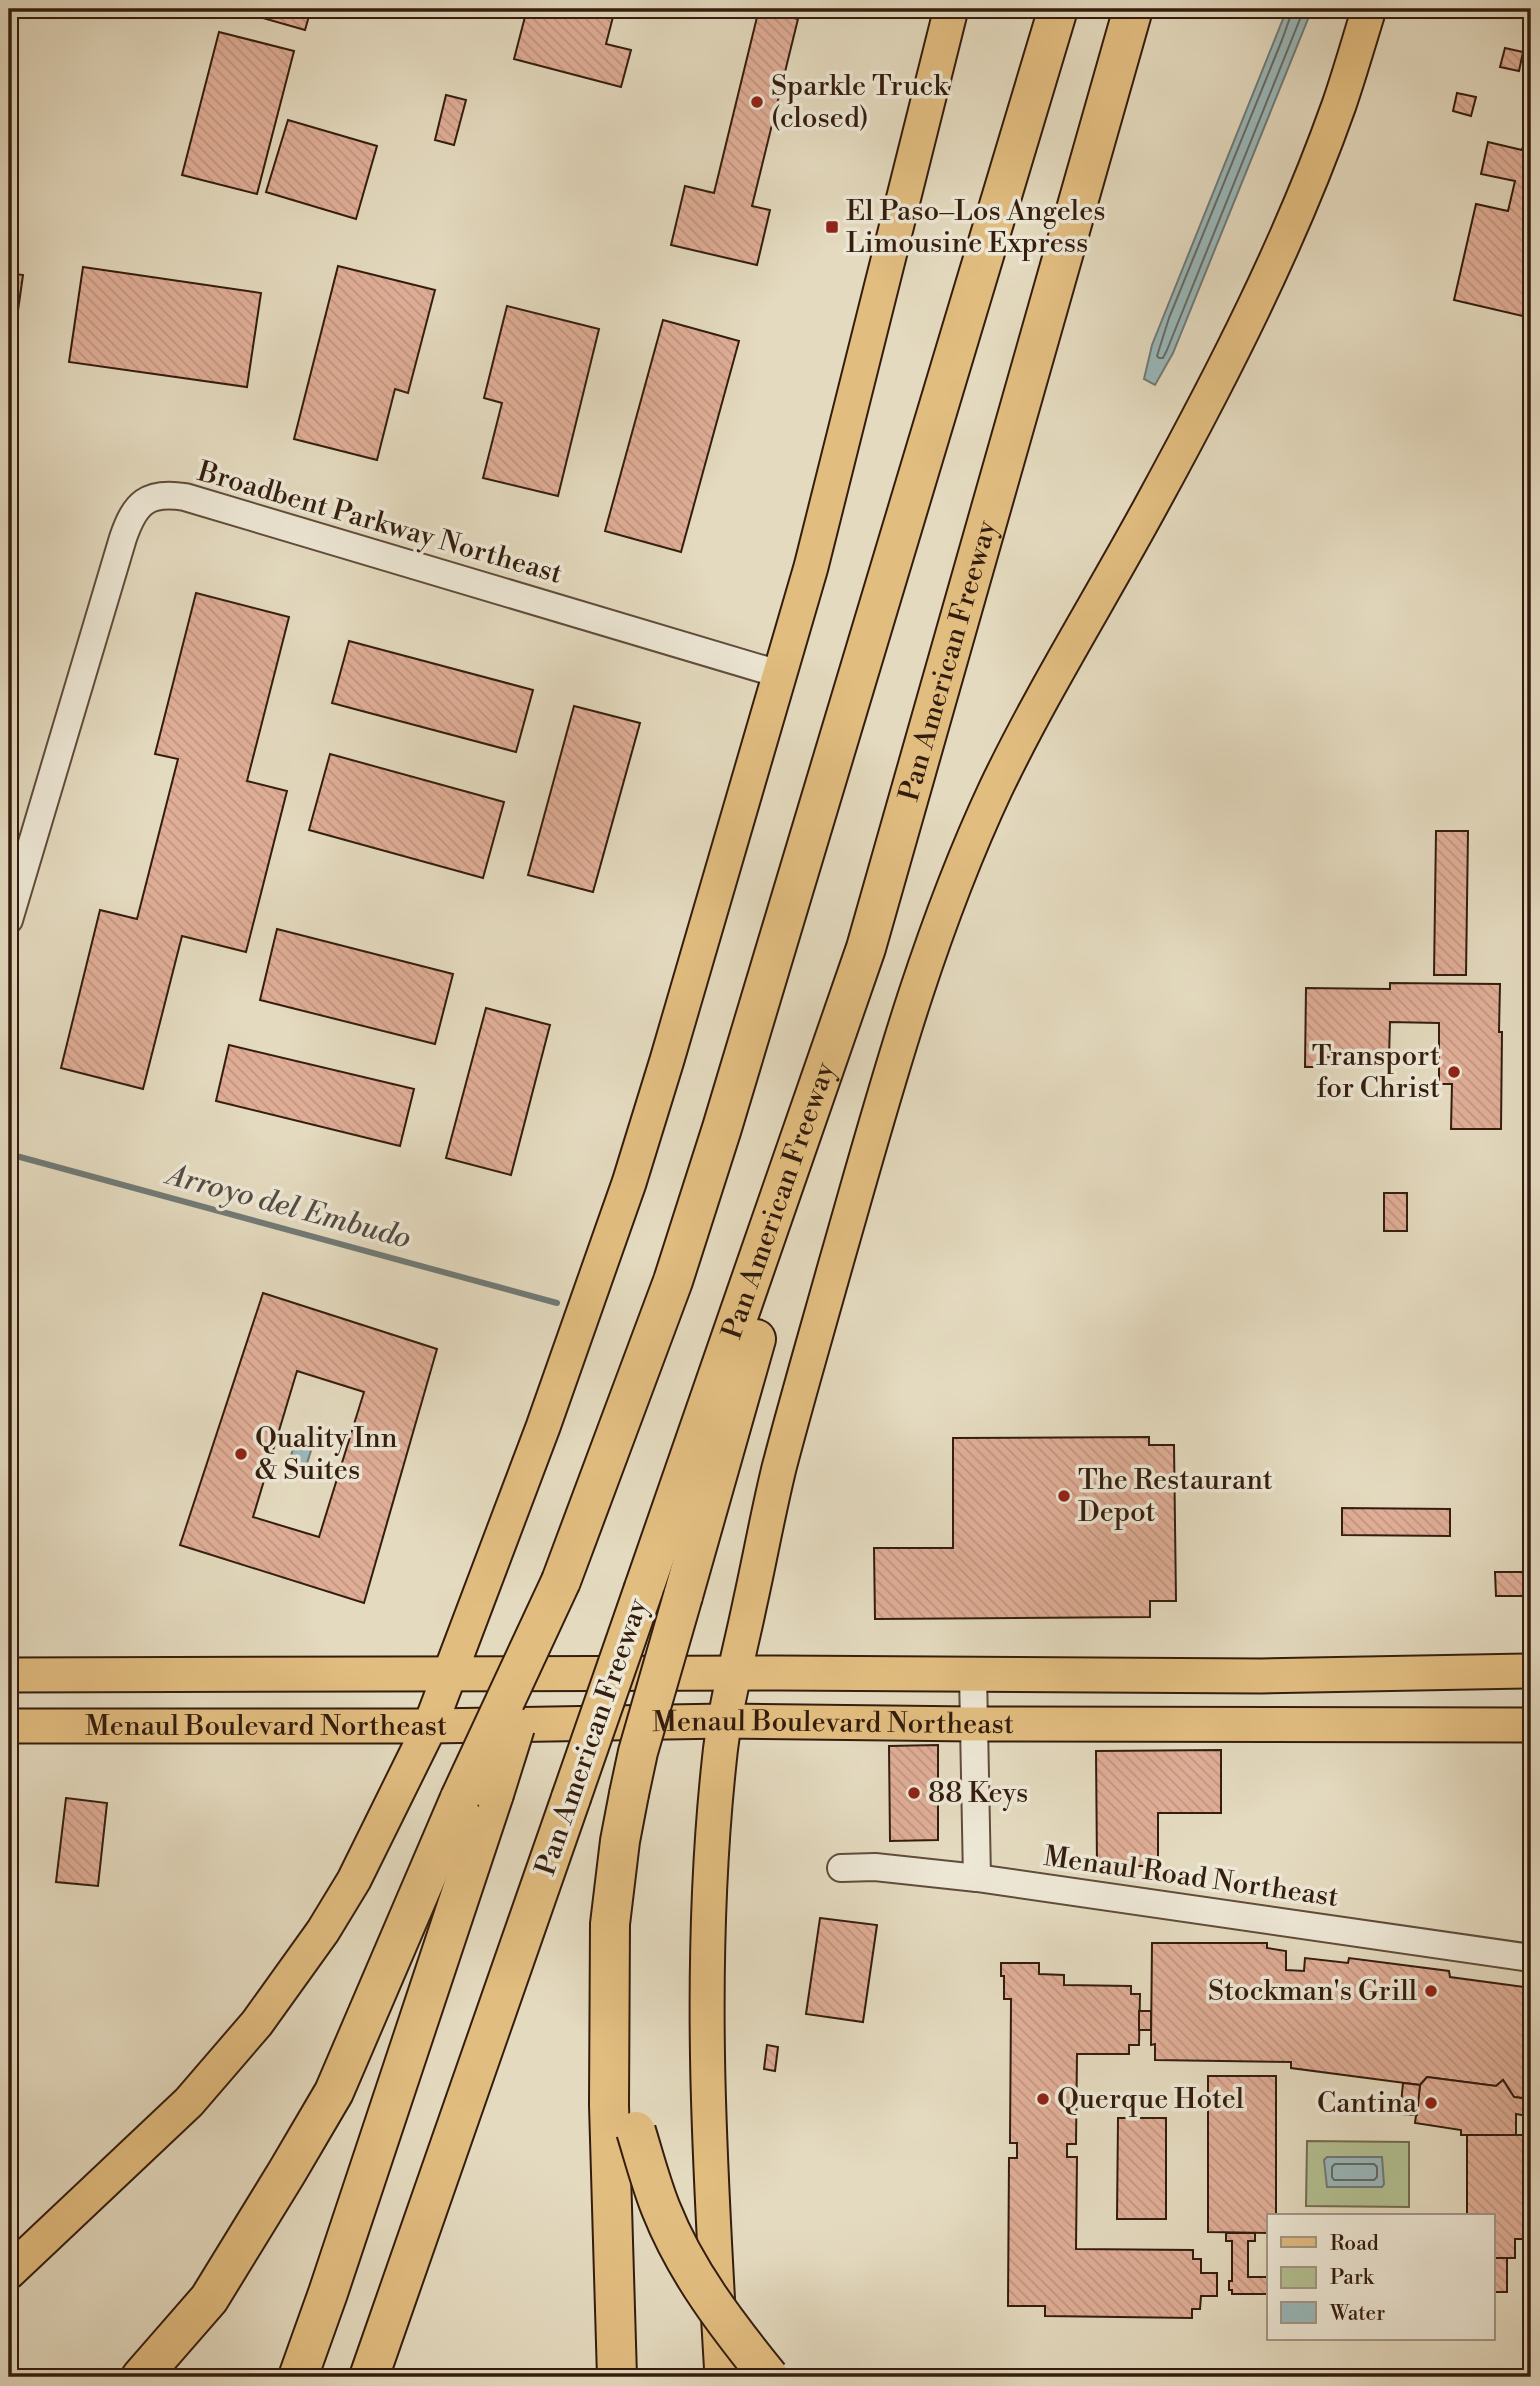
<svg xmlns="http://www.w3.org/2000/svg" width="1540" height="2386" font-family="'Libre Bodoni',serif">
<defs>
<pattern id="building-back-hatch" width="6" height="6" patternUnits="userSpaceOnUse" patternTransform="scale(1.75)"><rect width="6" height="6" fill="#e0ae97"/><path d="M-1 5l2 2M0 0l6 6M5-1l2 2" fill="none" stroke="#c19581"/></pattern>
</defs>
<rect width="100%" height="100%" fill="#e4dabf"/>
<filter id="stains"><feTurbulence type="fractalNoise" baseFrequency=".00286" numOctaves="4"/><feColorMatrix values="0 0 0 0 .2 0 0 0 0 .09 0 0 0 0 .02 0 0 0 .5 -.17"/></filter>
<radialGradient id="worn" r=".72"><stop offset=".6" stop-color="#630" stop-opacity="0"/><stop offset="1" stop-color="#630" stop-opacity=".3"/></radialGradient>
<path fill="#b3c092" stroke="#746e50" stroke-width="2" d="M1307,2141L1409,2142V2207L1306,2206Z"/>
<g fill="#99b8bb" stroke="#717a76" stroke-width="2">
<path d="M1287,9H1312L1173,353L1155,385L1144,379L1152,345Z"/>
<path d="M301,1436L311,1439L313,1444L304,1473L300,1476L290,1474L287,1469L296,1439Z"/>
<path d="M1327,2157H1382L1384,2184L1382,2187H1327L1324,2160Z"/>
</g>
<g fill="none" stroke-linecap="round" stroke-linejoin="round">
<g stroke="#666a64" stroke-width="2">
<path d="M1293,9L1282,40L1169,318L1157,356L1159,358H1163L1167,350L1304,9"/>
<path d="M1335,2164H1374L1377,2167V2177L1374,2180H1334L1332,2177V2167Z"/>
</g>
<path stroke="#717a76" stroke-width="6" d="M9,1154L557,1303"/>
</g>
<g fill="url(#building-back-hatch)" stroke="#341d0e" stroke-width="2" fill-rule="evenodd">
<path d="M231,9H311L305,30Z"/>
<path d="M527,9H615L606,44L631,50L621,87L514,59Z"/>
<path d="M759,9L798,19L752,206L770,210L757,265L671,245L685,186L714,193Z"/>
<path d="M219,32L294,51L257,194L182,175Z"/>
<path d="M1505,48L1523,52L1519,71L1500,67Z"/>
<path d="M1457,93L1476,97L1471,116L1453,111Z"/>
<path d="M446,95L466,100L454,145L435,140Z"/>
<path d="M288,120L377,146L356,219L266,192Z"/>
<path d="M1488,142L1522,150L1524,143L1531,145V318L1454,300L1476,204L1508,211L1515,181L1481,174Z"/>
<path d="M338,266L435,290L408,393L395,389L377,460L294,439Z"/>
<path d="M83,267L261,293L247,387L69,362Z"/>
<path d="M9,273L23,275L9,374Z"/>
<path d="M507,306L599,329L558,496L483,478L502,403L484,398Z"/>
<path d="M663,320L739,341L681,552L605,531Z"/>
<path d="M196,593L289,617L247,781L287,791L246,952L182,936L143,1089L61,1068L100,910L137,919L178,759L155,754Z"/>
<path d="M349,641L533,690L516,752L332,703Z"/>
<path d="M574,706L640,723L593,892L528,875Z"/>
<path d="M330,754L504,802L483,878L309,830Z"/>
<path d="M1436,831H1468L1466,975H1434Z"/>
<path d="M277,929L453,974L435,1044L260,1000Z"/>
<path d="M1390,983L1500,984L1499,1032H1502L1501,1129H1451L1452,1084H1439V1023L1390,1022L1389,1058L1326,1057V1067H1305L1306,988L1390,989Z"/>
<path d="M486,1008L550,1025L511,1175L446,1158Z"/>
<path d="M229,1045L414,1089L400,1146L216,1101Z"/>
<rect x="1384" y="1193" width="23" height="38"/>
<path d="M263,1293L437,1349L364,1603L180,1545ZM297,1371L364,1392L319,1537L253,1517Z"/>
<path d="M1149,1437V1445H1174L1176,1601H1150V1617L875,1619L874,1548H953V1438Z"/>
<path d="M1342,1508L1450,1509V1536L1342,1535Z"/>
<path d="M1495,1572H1531V1596H1496Z"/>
<path d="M938,1745V1840L890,1841L889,1746Z"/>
<path d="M1221,1750V1813H1158V1866H1097L1096,1751Z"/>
<path d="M66,1798L107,1803L98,1886L56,1882Z"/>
<path d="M820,1918L877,1925L863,2022L806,2014Z"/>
<path d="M1152,1943H1267V1948L1286,1951V1970L1304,1971L1305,1958L1348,1963L1349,1958L1449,1971L1450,1977L1531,1988L1530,2099L1514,2097L1503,2080L1496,2086L1427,2077L1420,2085L1291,2068V2062L1155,2060V2044L1151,2045Z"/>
<path d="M1001,1963H1039V1974L1064,1975V1985L1131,1986V1994H1140L1139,2045H1129V2054H1077L1076,2144H1067V2157H1077L1076,2249L1193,2250V2259H1201V2273H1217V2296H1201L1200,2309H1192V2318L1045,2316V2306H1008L1009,2158H1017V2143H1010L1011,1999H1004V1976H1001Z"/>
<rect x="1139" y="2011" width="12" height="19"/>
<path d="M767,2045L778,2047L775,2071L764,2069Z"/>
<path d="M1208,2076H1276V2216H1269V2233L1208,2232Z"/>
<path d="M1427,2077L1496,2086L1503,2080L1514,2097L1530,2099L1528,2116L1516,2114V2135H1461V2130L1415,2123L1420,2085Z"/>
<path d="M1403,2083L1420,2085L1417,2115L1400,2114Z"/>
<path d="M1118,2118H1166V2219H1117Z"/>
<path d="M1467,2135H1531V2239H1515V2258H1493V2216H1467Z"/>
<path d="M1226,2233H1255V2241H1248V2277H1269V2294H1232V2290H1229V2281H1232V2241H1226Z"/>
<path d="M1495,2258H1507V2292H1493Z"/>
</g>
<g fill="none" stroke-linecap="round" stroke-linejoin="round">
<defs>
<g id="minor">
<path d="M9,920L123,538C135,503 147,491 185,497L779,674"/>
<path d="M973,1674L977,1878"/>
<path d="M841,1868L875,1867L977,1878L1531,1958"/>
</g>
<g id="major">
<path d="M9,1675L778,1673L1261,1676L1531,1671"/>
<path id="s1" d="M9,1726H430L725,1721L973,1724L1531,1725"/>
<path d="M9,2272L189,2102L257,2023L323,1931L354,1880L430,1726L543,1427L629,1183L667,1060L811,567L951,9"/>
<path d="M722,2377C710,2173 697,1968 719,1763C724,1709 739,1656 750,1603C760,1558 768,1513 779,1468C797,1399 817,1331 836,1263C882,1103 925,939 996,788C1043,690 1101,598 1153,502C1223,374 1290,243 1339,105C1350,73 1359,41 1369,9"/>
</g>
<g id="highway">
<path d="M561,1581L673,1281L722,1128L1058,9"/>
<path id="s2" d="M644,1588L866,948L1133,9"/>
<path d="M683,1596L756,1339"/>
<path d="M141,2377L209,2299L287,2172L334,2092L460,1798"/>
<path d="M298,2377L328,2293L494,1794"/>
<path d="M369,2377L571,1798"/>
<path d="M617,2377L609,2105L610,1924L620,1841L629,1794"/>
</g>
</defs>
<use href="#minor" stroke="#604c3a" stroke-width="30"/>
<use href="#major" stroke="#341d0e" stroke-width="37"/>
<use href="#highway" stroke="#341d0e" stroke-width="42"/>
<use href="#minor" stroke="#ede7d5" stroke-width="26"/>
<use href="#major" stroke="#e2bd80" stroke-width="33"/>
<use href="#highway" stroke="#e2bd80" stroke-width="38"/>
<defs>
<g id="highway-bridge">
<path d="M494,1794L515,1727"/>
<path d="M629,1794L638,1752L683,1596"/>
<path d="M460,1798L561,1581"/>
<path d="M571,1798L644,1588"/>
<path d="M636,2131C644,2157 651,2184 661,2209C686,2272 727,2325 769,2377"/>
</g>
</defs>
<use href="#highway-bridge" stroke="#341d0e" stroke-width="42" stroke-linecap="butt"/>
<use href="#highway-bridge" stroke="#e2bd80" stroke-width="38"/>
</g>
<g fill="#8f2418" stroke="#ede7d5" stroke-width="2.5">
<circle cx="757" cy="102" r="7"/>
<rect x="825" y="220" width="14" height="14" rx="3.5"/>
<circle cx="1454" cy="1072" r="7"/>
<circle cx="241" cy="1454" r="7"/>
<circle cx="1064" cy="1496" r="7"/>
<circle cx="914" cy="1793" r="7"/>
<circle cx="1431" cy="1991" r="7"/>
<circle cx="1043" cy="2099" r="7"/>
<circle cx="1431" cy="2103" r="7"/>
</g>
<g text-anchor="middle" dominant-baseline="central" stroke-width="7" stroke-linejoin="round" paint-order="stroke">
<g font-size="28" fill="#341d0e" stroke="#ede7d5" text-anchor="start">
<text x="771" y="86">Sparkle Truck<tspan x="771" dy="32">(closed)</tspan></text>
<text x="846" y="211">El Paso–Los Angeles<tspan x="846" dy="32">Limousine Express</tspan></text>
<text x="1440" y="1056" text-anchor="end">Transport<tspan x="1440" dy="32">for Christ</tspan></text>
<text x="255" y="1438">Quality Inn<tspan x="255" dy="32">&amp; Suites</tspan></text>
<text x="1078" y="1480">The Restaurant<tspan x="1078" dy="32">Depot</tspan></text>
<text x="928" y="1793">88 Keys</text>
<text x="1417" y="1991" text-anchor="end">Stockman's Grill</text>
<text x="1057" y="2099">Querque Hotel</text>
<text x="1417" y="2103" text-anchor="end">Cantina</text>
</g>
<g font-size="28" fill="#341d0e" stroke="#ede7d5">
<text transform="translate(380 523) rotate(16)">Broadbent Parkway Northeast</text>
<text stroke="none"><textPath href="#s2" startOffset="976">Pan American Freeway</textPath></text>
<text stroke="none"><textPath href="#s2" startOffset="410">Pan American Freeway</textPath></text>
<text stroke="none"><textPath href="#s1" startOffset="824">Menaul Boulevard Northeast</textPath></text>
<text stroke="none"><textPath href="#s1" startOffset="257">Menaul Boulevard Northeast</textPath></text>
<text transform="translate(592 1737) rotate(-71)">Pan American Freeway</text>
<text transform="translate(1191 1877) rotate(8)">Menaul Road Northeast</text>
</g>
<g font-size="30" font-style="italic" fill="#524c42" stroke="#ede7d5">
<text transform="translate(289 1207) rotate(15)">Arroyo del Embudo</text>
</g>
</g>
<rect width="1540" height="2386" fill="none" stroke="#e4dabf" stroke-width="35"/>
<rect x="10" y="10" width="1519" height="2365" fill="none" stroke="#341d0e" stroke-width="3.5"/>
<rect x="18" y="18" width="1505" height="2351" fill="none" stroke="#341d0e" stroke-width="2"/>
<rect x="1267" y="2214" width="228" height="126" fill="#ede7d5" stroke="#a39685" stroke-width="2"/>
<rect x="1281" y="2237" width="35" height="10" fill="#e2bd80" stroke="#a39685" stroke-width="2"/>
<text x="1330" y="2250" font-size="21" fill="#341d0e">Road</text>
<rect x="1281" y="2267" width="35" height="21" fill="#b3c092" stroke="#a39685" stroke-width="2"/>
<text x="1330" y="2284" font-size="21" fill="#341d0e">Park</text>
<rect x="1281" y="2302" width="35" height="21" fill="#99b8bb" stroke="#a39685" stroke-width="2"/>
<text x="1330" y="2320" font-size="21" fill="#341d0e">Water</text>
<rect width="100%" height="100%" filter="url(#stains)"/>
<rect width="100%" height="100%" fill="url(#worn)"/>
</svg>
